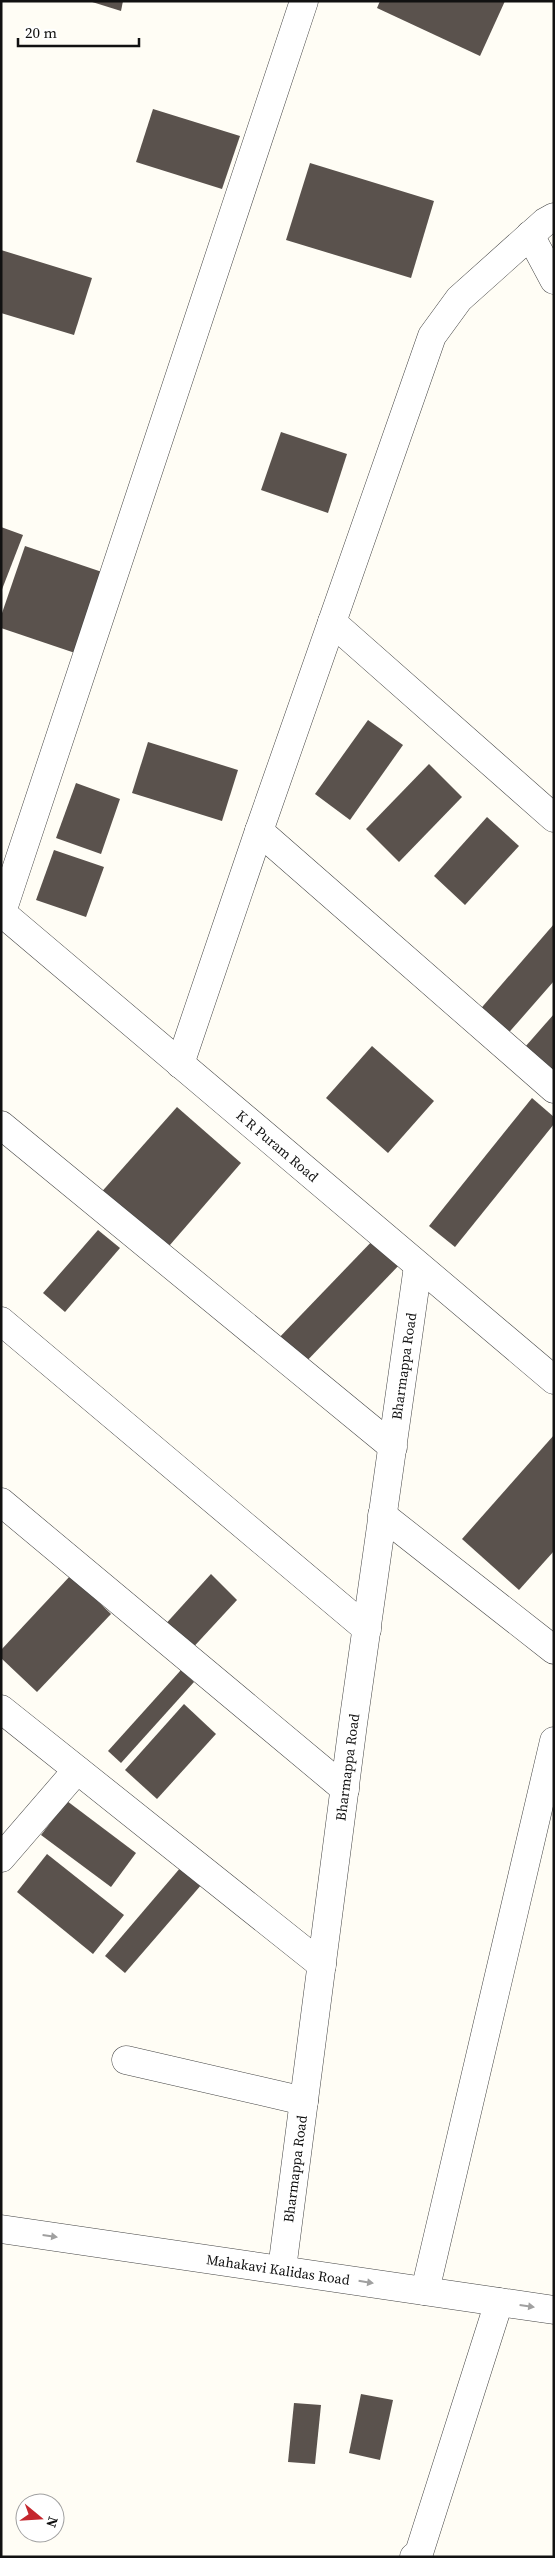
<svg xmlns="http://www.w3.org/2000/svg" width="555" height="2558" font-family="'Source Serif 4',serif">
<rect width="100%" height="100%" fill="#fffdf5"/>
<g fill="#5a524d">
<path d="M89,1H123L121,11Z"/>
<path d="M380,1H505L480,56L377,8Z"/>
<path d="M153,109L240,136L222,189L136,162Z"/>
<path d="M310,163L434,201L411,278L286,240Z"/>
<path d="M1,250L92,278L74,335L1,313Z"/>
<path d="M281,432L347,454L328,513L261,490Z"/>
<path d="M1,527L23,535L1,592Z"/>
<path d="M25,546L102,572L75,653L1,628V616Z"/>
<path d="M368,720L403,745L350,820L315,794Z"/>
<path d="M148,742L238,770L222,821L132,793Z"/>
<path d="M429,764L462,797L399,862L366,829Z"/>
<path d="M76,783L120,799L101,854L56,838Z"/>
<path d="M487,817L519,846L465,905L434,876Z"/>
<path d="M54,850L104,867L86,917L36,900Z"/>
<path d="M554,924V981L505,1037L477,1013Z"/>
<path d="M554,1014V1071L518,1055Z"/>
<path d="M372,1046L434,1101L388,1153L326,1098Z"/>
<path d="M532,1098L554,1117V1124L455,1247L429,1226Z"/>
<path d="M177,1107L241,1163L163,1253L98,1196Z"/>
<path d="M98,1230L120,1248L65,1312L43,1293Z"/>
<path d="M377,1236L403,1261L301,1367L275,1342Z"/>
<path d="M554,1435V1551L519,1590L462,1539Z"/>
<path d="M211,1574L237,1600L188,1653L162,1628Z"/>
<path d="M71,1575L111,1614L37,1692L1,1658V1650Z"/>
<path d="M181,1670L194,1682L121,1763L108,1751Z"/>
<path d="M184,1704L216,1734L157,1799L125,1770Z"/>
<path d="M67,1801L136,1853L111,1887L41,1835Z"/>
<path d="M47,1854L124,1915L93,1954L17,1892Z"/>
<path d="M181,1867L202,1884L125,1973L105,1956Z"/>
<path d="M361,2394L393,2400L380,2460L349,2453Z"/>
<path d="M294,2403L321,2405L315,2464L288,2462Z"/>
</g>
<g fill="none" stroke-linecap="round" stroke-linejoin="round">
<defs>
<g id="minor">
<path d="M530,235L554,280"/>
<path d="M332,622L554,818"/>
<path d="M259,831L554,1089"/>
<path id="s1" d="M1,912L554,1380"/>
<path d="M2,912L304,1"/>
<path d="M180,1064L259,831L432,336L459,299L545,222L554,217"/>
<path d="M1,1125L393,1447"/>
<path d="M1,1321L367,1629"/>
<path d="M1,1502L345,1789"/>
<path d="M382,1515L554,1650"/>
<path d="M1,1709L322,1965"/>
<path d="M1,1858L77,1770"/>
<path d="M126,2060L304,2101"/>
<path id="s2" d="M1,2229L554,2310"/>
<path id="s3" d="M282,2269L353,1724L418,1266"/>
<path d="M425,2291L554,1741"/>
<path d="M414,2557L419,2553L499,2302"/>
</g>
</defs>
<use href="#minor" stroke="#444" stroke-width="29"/>
<use href="#minor" stroke="#fff" stroke-width="28"/>
</g>
<defs><path id="oneway-solid" d="M-6-.8H1V-3.2L6.5 0L1 3.2V.8H-6Z" transform="scale(1.25)"/></defs>
<g fill="#a0a0a0">
<use href="#oneway-solid" transform="translate(50 2236) rotate(8)"/>
<use href="#oneway-solid" transform="translate(366 2282) rotate(9)"/>
<use href="#oneway-solid" transform="translate(527 2306) rotate(8)"/>
</g>
<g text-anchor="middle" dominant-baseline="central" stroke-width="5" stroke-linejoin="round" paint-order="stroke">
<g font-size="14" fill="#111" stroke="#fff">
<text stroke="none"><textPath href="#s1" startOffset="362">K R Puram Road</textPath></text>
<text stroke="none"><textPath href="#s3" startOffset="911">Bharmappa Road</textPath></text>
<text stroke="none"><textPath href="#s3" startOffset="506">Bharmappa Road</textPath></text>
<text stroke="none"><textPath href="#s3" startOffset="101">Bharmappa Road</textPath></text>
<text stroke="none"><textPath href="#s2" startOffset="280">Mahakavi Kalidas Road</textPath></text>
</g>
</g>
<rect width="555" height="2558" fill="none" stroke="#111111" stroke-width="5"/>
<g transform="translate(40 2518) rotate(108)"><circle r="24" fill="#ffffff" stroke="#a0a0a0"/>
<path d="M0-4L9 19L0 12L-9 19Z" fill="#c4262e"/>
<text y="-8" font-size="14" font-weight="bold" text-anchor="middle" fill="#111111">N</text>
</g>
<path d="M18 38v8h121v-8" fill="none" stroke="#111111" stroke-width="2.5"/>
<text x="25" y="38" font-size="15" fill="#111111" stroke="#ffffff" stroke-width="4" paint-order="stroke">20 m</text>
</svg>
